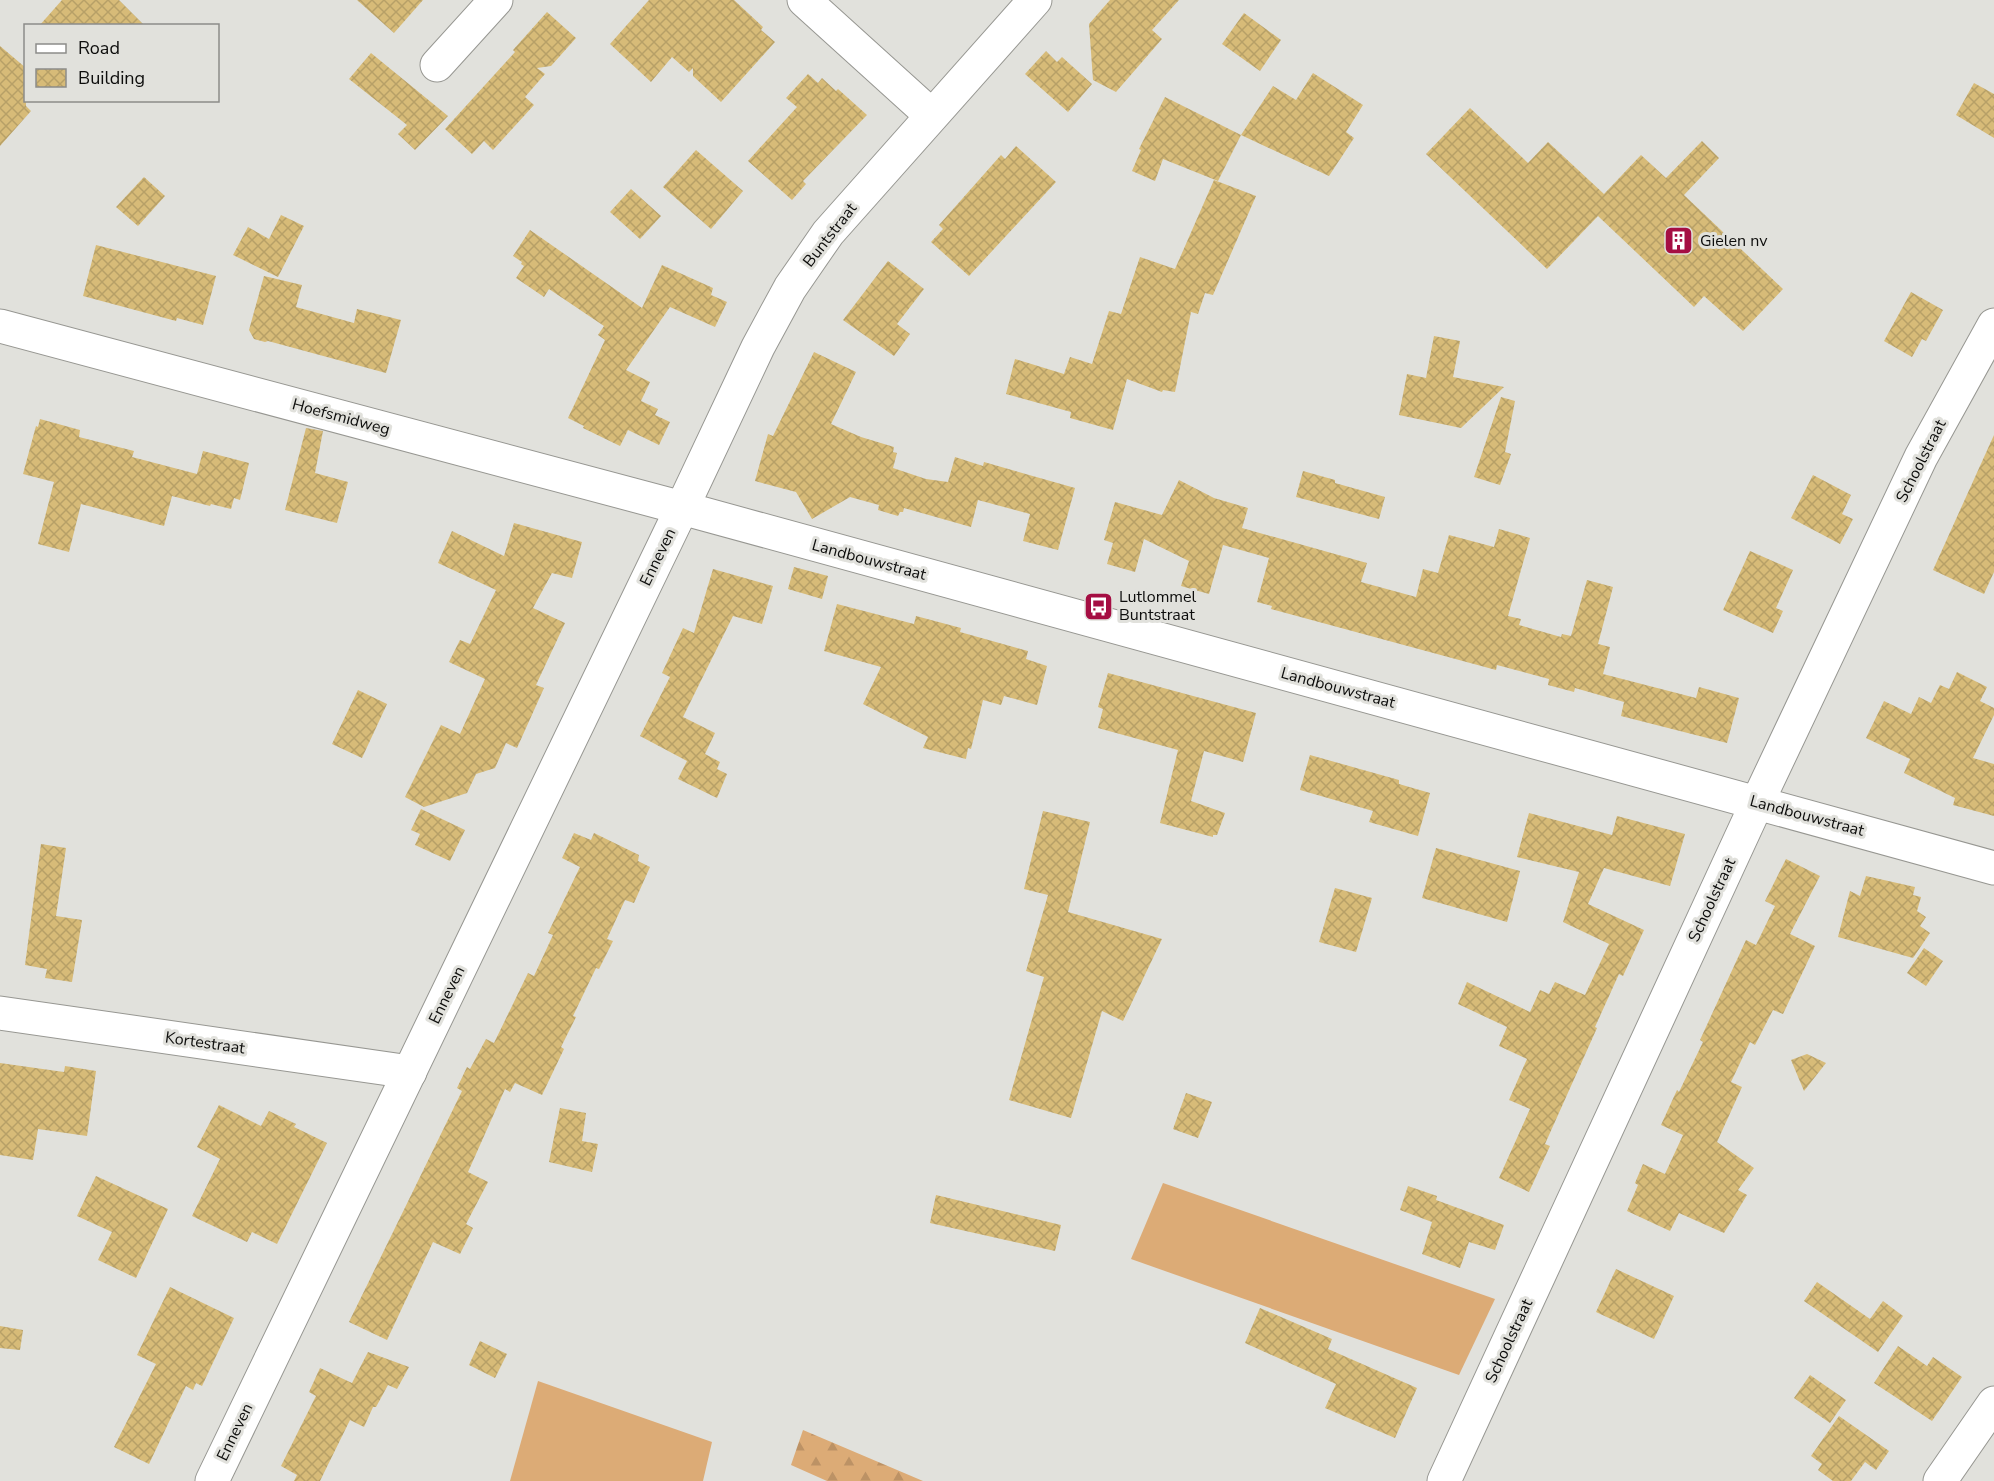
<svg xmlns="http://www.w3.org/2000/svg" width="1994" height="1481" font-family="'Nunito Sans',sans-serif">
<defs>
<pattern id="forest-firs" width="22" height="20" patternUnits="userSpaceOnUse" patternTransform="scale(1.5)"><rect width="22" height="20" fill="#dcab76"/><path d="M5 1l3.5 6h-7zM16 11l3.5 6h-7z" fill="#bc9265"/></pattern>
<pattern id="building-cross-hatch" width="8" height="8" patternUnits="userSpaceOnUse" patternTransform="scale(1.5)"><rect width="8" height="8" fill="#d7bb78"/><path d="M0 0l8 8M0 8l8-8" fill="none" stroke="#b7a067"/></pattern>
</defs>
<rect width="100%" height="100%" fill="#e1e1dc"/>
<g fill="#dcab76">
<path d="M1163,1183L1495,1299L1459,1375L1131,1259Z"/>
<path d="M538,1381L712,1442L703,1481H510Z"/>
</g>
<path fill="url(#forest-firs)" d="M803,1430L923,1481H827L791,1465Z"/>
<g fill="url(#building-cross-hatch)">
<path d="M62,0H119L145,26H39Z"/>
<path d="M357,0H423L394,33Z"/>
<path d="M649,0H734L763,27L761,30L775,42L721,102L693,76V68L689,72L672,57L651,82L610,44Z"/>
<path d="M1110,0H1179L1152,30L1162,39L1116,92L1093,80L1089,24Z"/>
<path d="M547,12L576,38L551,66L537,68L545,74L525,97L534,105L493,150L484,141L472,154L445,129L515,52L513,50Z"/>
<path d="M1244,13L1281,40L1260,71L1222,44Z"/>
<path d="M0,46L26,68V106L31,111L0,146Z"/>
<path d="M1046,51L1057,62L1062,57L1092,84L1068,112L1025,74Z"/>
<path d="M371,53L448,116L415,150L398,134L407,125L349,79Z"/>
<path d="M1313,73L1363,105L1346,132L1354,138L1329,176L1241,135L1273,86L1296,100Z"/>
<path d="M808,74L818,83L822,78L836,91L838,89L867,115L803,181L806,184L792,200L748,161L797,107L786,98Z"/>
<path d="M1974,83L1994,94V138L1956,115Z"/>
<path d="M1165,97L1241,135L1218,181L1163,159L1155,181L1132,171L1141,150L1139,149Z"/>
<path d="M1470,108L1528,163L1548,142L1604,194L1641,155L1666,178L1702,141L1719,158L1684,195L1783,289L1743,331L1704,296L1694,307L1598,216L1547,269L1426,154Z"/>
<path d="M1016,146L1056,182L969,276L931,242L943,229L939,225L1001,155L1005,159Z"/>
<path d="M696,150L743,191L711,229L663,187Z"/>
<path d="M144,177L165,196L138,226L116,207Z"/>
<path d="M1214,180L1256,196L1213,295L1205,293L1198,314L1191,312L1175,392L1163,390L1162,392L1127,379L1113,430L1070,418L1071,412L1006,394L1015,359L1064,374L1070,357L1092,364L1109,311L1121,314L1140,257L1175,269Z"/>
<path d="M631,189L661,216L640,239L610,212Z"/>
<path d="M281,215L304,226L278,277L233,255L248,227L269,239Z"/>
<path d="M530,230L642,308L662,265L713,288L711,295L727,302L715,327L670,307L626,370L650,382L641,401L658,409L655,415L670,422L659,445L628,430L620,446L583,428L584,426L568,418L605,340L598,335L604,326L549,289L544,297L516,278L524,266L521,264L522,262L513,256Z"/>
<path d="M96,245L216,276L203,325L177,318L176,321L83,296Z"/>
<path d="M888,261L924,289L897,324L910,334L894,356L843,320Z"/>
<path d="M264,276L302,285L296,307L354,323L357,309L401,320L386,373L268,341L265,342L254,339L249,330Z"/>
<path d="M1911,292L1943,310L1926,341L1922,339L1912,357L1884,341Z"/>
<path d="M1434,336L1460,341L1453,377L1504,387L1461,428L1399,415L1407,374L1426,378Z"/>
<path d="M814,352L856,372L831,424L861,437L894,447L893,452L897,453L893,468L926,479L948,482L955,457L983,466L984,462L1075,488L1058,550L1023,541L1030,514L978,500L971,527L904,508L903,512H900L898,516L878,510L879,505L850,497L812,519L796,492L755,481L768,434L773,436Z"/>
<path d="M1501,397L1515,401L1505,452L1511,454L1500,485L1474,477Z"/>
<path d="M40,419L80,430L79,437L134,451L132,457L197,474L203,451L249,463L240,500L234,498L231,509L211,504L210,506L172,496L164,526L81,504L69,552L38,544L54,482L23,474L36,426L38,427Z"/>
<path d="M306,428L323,431L315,473L348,482L337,523L285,510Z"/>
<path d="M1994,435V572L1984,594L1933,570Z"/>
<path d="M1303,471L1335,480V483L1385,497L1379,519L1296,497Z"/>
<path d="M1813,475L1851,495L1842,514L1853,519L1840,544L1791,518Z"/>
<path d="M1179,480L1214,498L1248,508L1242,528L1367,563L1361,582L1416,597L1423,569L1438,573L1449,535L1494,547L1499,529L1530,538L1508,616L1521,619L1519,625L1561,637L1562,634L1571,636L1587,580L1613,587L1598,644L1610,647L1603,674L1696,698L1699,687L1739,698L1727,743L1621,716L1624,702L1575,688L1574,692L1548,685L1549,679L1497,665L1496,670L1271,609L1272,606L1257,602L1269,558L1223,545L1209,594L1181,586L1189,561L1144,539L1135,572L1107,564L1113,543L1104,540L1115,502L1162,515Z"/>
<path d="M514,523L582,542L572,578L552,573L533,608L565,623L536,685L544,688L517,748L506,743L495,768L476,774L467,793L424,807L405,797L441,725L460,734L485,679L449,662L460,640L470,644L496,590L438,563L452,531L504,556Z"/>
<path d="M1750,551L1793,570L1776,608L1783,611L1773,633L1723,610Z"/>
<path d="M794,567L828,576L822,599L788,589Z"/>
<path d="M713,569L773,586L762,624L733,616L683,717L715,733L705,754L720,762L717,769L727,774L717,798L678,779L687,761L640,736L670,677L662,673L683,628L694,633Z"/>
<path d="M837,604L914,624L916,616L961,628L960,632L1028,651L1026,659L1047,666L1037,705L1004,696L1001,705L983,700L971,749L968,748L966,759L923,748L928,737L863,704L881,667L824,651Z"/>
<path d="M1957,672L1987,687L1980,701L1994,708V715L1973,758L1994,764V816L1953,805L1955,798L1904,773L1910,759L1866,738L1884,701L1911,714L1919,697L1931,703L1940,685L1949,689Z"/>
<path d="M1108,673L1256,713L1243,762L1204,751L1191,801L1225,813L1217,835H1213V837L1160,823L1178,750L1098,728L1103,709L1098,707Z"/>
<path d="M358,690L387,704L362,758L332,744Z"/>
<path d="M1310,755L1399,780V784L1430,793L1418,836L1369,822L1373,811L1300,790Z"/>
<path d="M421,809L465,830L450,861L415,845L420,834L411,830Z"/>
<path d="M1043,811L1090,822L1068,912L1162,939L1123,1021L1102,1011L1071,1118L1009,1100L1044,977L1026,971L1048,895L1024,889Z"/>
<path d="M1529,813L1612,835L1617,816L1685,834L1670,886L1604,868L1588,904L1644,930L1623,976L1619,974L1595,1027L1597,1028L1545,1144L1550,1146L1529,1192L1499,1178L1530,1109L1509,1100L1527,1059L1499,1046L1507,1027L1458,1004L1467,982L1530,1012L1540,990L1549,994L1555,982L1585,995L1609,944L1563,922L1579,872L1517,857Z"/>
<path d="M574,833L591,840L594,833L639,855L638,861L650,867L634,903L625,900L607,939L613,941L599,969L596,968L573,1016L576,1017L561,1047L564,1049L542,1095L515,1083L510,1092L505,1089L468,1172L488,1182L466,1224L473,1228L460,1254L433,1242L387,1340L349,1322L462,1091L457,1088L467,1067L470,1069L486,1039L494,1043L528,973L534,976L553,935L548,933L580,867L562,858Z"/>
<path d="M41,844L66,848L56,916L82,920L72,982L45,978L47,969L25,965Z"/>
<path d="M1436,848L1520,871L1507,922L1422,898Z"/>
<path d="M1786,859L1820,876L1790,934L1815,946L1783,1014L1773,1010L1755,1045L1750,1042L1731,1082L1742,1087L1717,1142L1754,1168L1738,1190L1747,1195L1724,1233L1679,1213L1670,1231L1627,1211L1638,1185L1635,1183L1643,1164L1665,1174L1683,1135L1661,1125L1677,1090L1679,1092L1703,1042L1700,1040L1746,940L1756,945L1775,906L1765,901Z"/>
<path d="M1866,876L1915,887L1913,895L1921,897L1917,911L1926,917L1920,926L1930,933L1913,958L1838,937L1850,891L1860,896Z"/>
<path d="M1335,888L1372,898L1356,952L1319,942Z"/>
<path d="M1924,948L1943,961L1926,986L1907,973Z"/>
<path d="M1807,1054L1826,1063L1804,1091L1791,1060Z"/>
<path d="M0,1063L64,1072L65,1066L96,1071L87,1136L38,1129L33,1160L0,1155Z"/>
<path d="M1186,1093L1212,1102L1198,1138L1173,1129Z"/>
<path d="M219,1105L261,1126L269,1111L296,1124L294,1127L327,1143L277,1244L252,1232L247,1242L192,1216L220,1159L197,1147Z"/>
<path d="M560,1108L586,1113L582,1141L598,1144L592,1172L549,1162Z"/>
<path d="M96,1176L168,1209L136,1278L98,1260L112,1232L77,1216Z"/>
<path d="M1408,1186L1437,1196L1436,1200L1504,1225L1495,1250L1469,1242L1460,1268L1422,1254L1432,1222L1400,1210Z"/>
<path d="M936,1195L1061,1225L1055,1251L930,1223Z"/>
<path d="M1616,1269L1674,1296L1654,1339L1596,1312Z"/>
<path d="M1817,1282L1870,1319L1883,1301L1903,1316L1878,1352L1804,1301Z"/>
<path d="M170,1287L234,1318L202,1386L196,1383L193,1390L186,1386L149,1464L114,1447L156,1364L137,1355Z"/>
<path d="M1260,1308L1332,1339L1328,1349L1417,1388L1395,1438L1325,1408L1336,1384L1245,1343Z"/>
<path d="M0,1326L23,1330L20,1350L0,1348Z"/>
<path d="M480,1341L507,1354L495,1378L469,1365Z"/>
<path d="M1898,1346L1927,1366L1933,1357L1962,1377L1932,1421L1874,1383Z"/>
<path d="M368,1352L409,1367L397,1389L388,1385L376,1407H373L364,1427L350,1420L320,1481H294L297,1475L281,1466L316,1396L309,1392L320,1368L352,1383Z"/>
<path d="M1810,1375L1846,1400L1830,1423L1794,1398Z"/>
<path d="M1839,1416L1889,1451L1876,1470L1865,1462L1851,1481H1833L1818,1470L1822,1464L1811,1456Z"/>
</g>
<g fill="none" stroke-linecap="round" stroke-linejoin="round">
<defs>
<g id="minor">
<path d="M804,0L931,115"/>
<path d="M437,65L496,0"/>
<path d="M0,326L682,508L1994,868"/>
<path d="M0,1013L410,1072"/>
<path d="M212,1481L682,508L758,347L790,288L828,233L1035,0"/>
<path d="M1444,1481L1757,803L1921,457L1994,325"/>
</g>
<path id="major" d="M1940,1481L1994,1403"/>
</defs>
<use href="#minor" stroke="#979792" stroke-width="35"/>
<use href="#major" stroke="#979792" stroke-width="35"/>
<use href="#minor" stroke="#fff" stroke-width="33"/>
<use href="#major" stroke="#fff" stroke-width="33"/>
</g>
<defs>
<symbol id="building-square" viewBox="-11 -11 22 22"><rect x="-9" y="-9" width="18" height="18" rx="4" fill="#a50e43" stroke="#e1e1dc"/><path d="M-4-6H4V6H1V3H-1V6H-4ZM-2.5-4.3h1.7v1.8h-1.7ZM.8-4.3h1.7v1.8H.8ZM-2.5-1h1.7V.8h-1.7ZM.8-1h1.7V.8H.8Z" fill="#fff"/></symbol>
<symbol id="bus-square" viewBox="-11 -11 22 22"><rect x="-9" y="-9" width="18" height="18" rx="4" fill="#a50e43" stroke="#e1e1dc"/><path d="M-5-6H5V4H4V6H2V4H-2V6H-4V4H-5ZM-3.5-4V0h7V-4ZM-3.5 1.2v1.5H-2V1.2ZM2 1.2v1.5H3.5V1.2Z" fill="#fff"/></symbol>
</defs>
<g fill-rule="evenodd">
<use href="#building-square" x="1662" y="224" width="33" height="33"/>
<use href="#bus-square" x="1082" y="590" width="33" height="33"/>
</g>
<g text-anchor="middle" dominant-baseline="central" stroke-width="6" stroke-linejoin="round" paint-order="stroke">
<g font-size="16" fill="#0d0d0c" stroke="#e1e1dc">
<text transform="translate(830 235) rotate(-52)">Buntstraat</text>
<text transform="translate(341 417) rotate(15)">Hoefsmidweg</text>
<text transform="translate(1921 461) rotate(-63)">Schoolstraat</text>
<text transform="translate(658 557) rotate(-64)">Enneven</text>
<text transform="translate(869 560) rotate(15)">Landbouwstraat</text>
<text transform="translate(1338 688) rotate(15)">Landbouwstraat</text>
<text transform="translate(1807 816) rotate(15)">Landbouwstraat</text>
<text transform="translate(1712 900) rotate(-65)">Schoolstraat</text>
<text transform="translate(447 995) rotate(-64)">Enneven</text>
<text transform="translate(205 1043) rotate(8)">Kortestraat</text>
<text transform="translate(1509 1341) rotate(-65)">Schoolstraat</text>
<text transform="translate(235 1432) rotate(-64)">Enneven</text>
</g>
<g font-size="16" fill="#0d0d0c" stroke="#e1e1dc" text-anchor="start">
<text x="1700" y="241">Gielen nv</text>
<text x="1119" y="597">Lutlommel<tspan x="1119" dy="18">Buntstraat</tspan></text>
</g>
</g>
<rect x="24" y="24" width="195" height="78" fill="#e1e1dc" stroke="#8c8c89" stroke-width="1.5"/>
<rect x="36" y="44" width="30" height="9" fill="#ffffff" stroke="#8c8c89" stroke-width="1.5"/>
<text x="78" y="54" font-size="18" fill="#0d0d0c">Road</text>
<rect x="36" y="69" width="30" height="18" fill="url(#building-cross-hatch)" stroke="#8c8c89" stroke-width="1.5"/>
<text x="78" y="84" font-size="18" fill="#0d0d0c">Building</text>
</svg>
